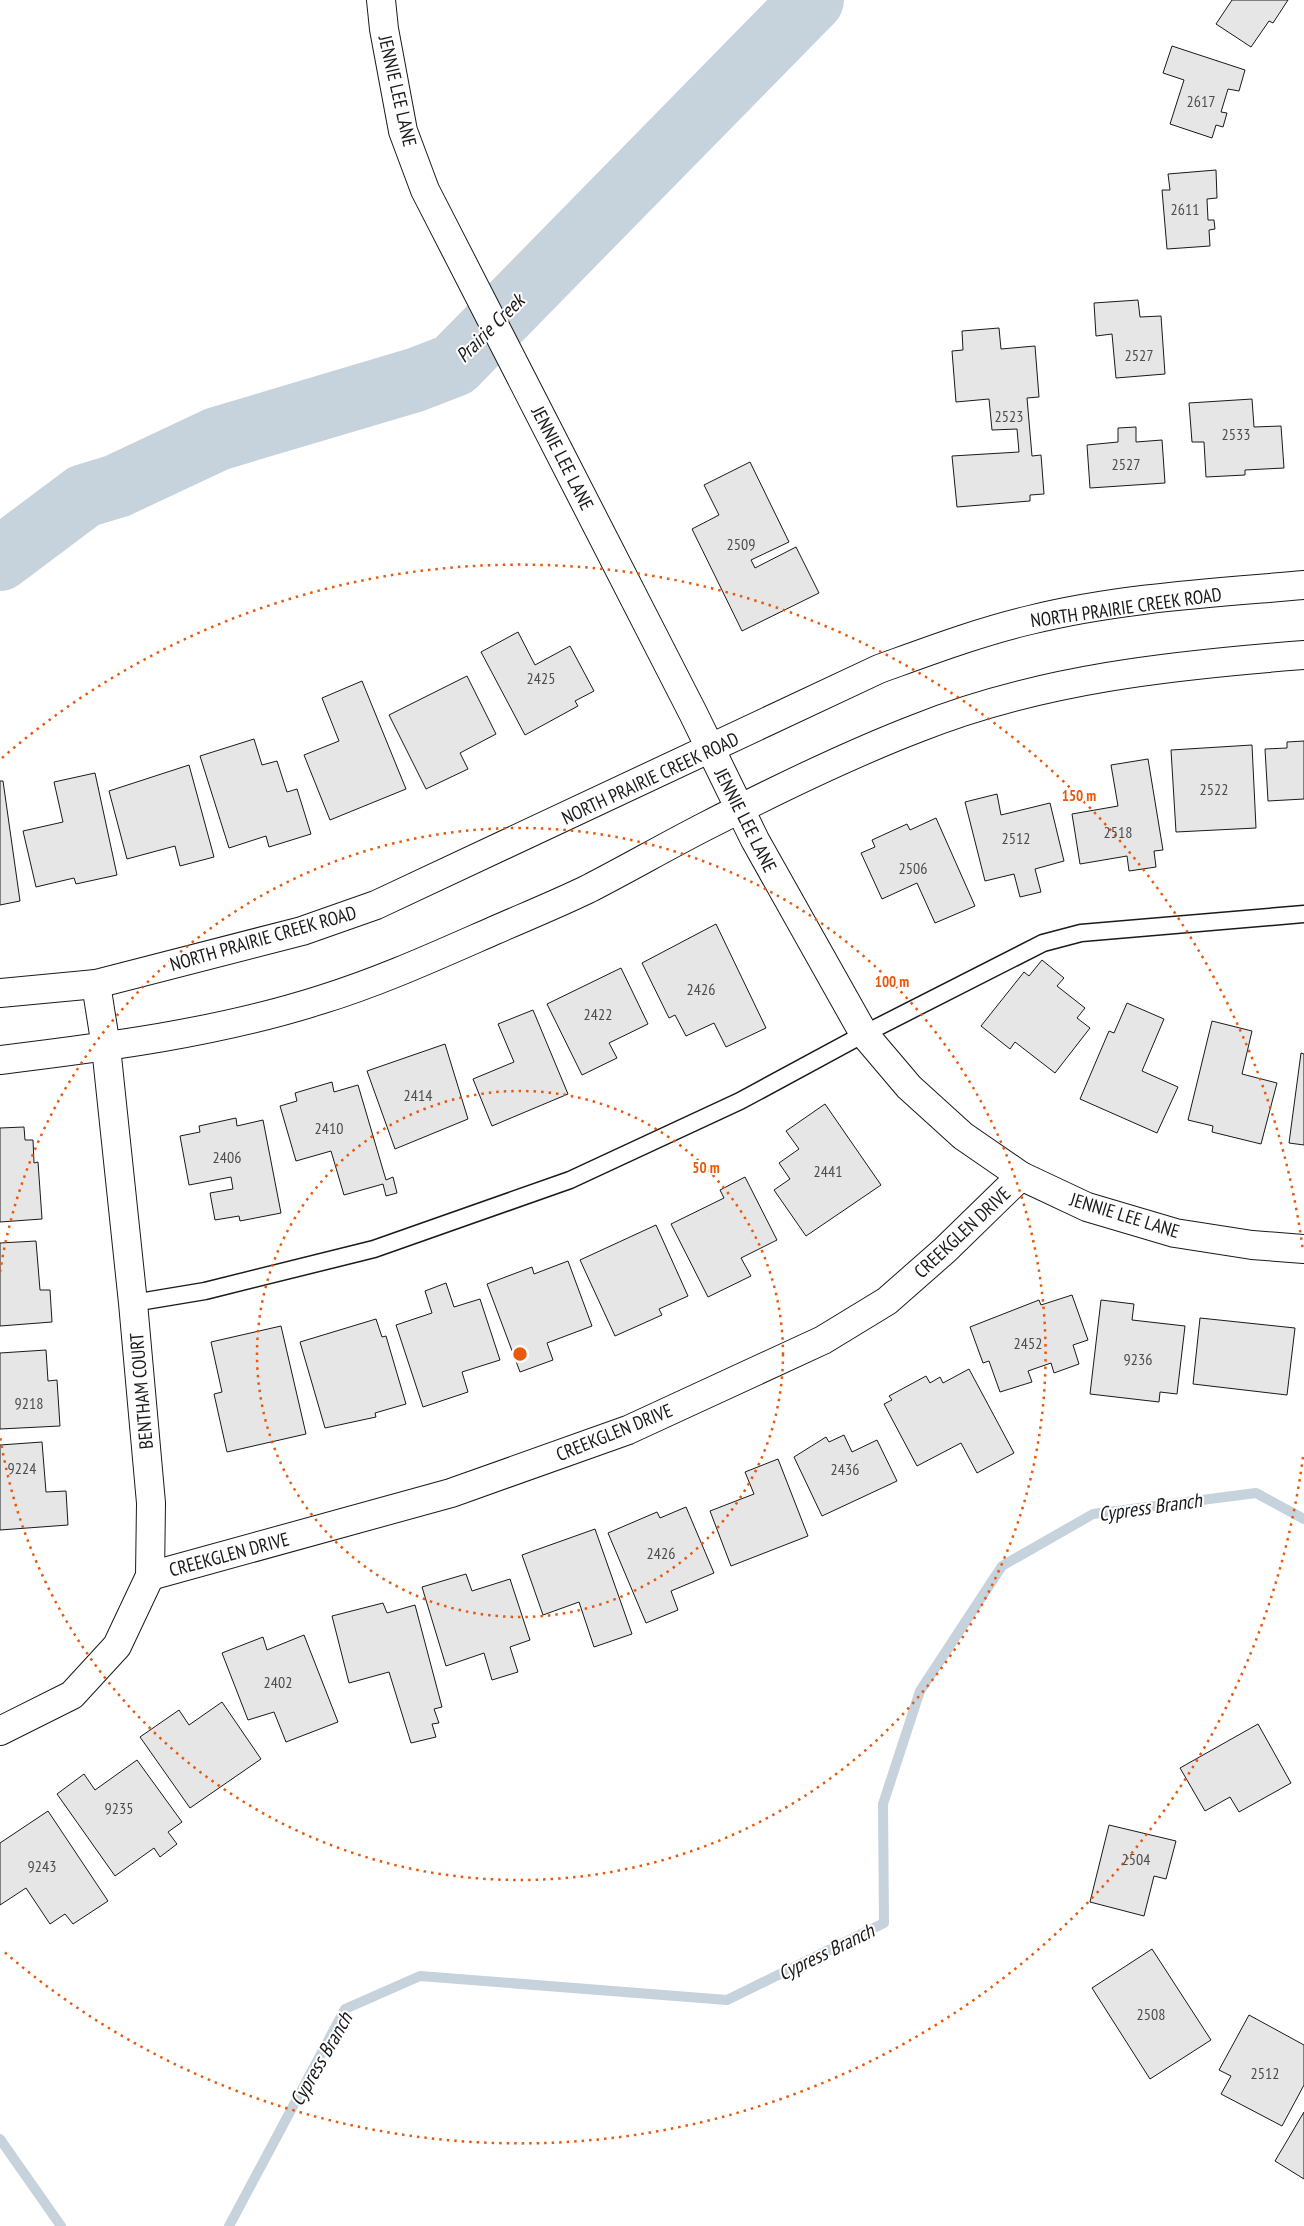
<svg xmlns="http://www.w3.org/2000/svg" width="1304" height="2226" font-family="'PT Sans Narrow',sans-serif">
<rect width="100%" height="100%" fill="#fff"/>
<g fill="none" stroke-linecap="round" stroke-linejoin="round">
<g stroke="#c6d2dc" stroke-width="10">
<path d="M0,2139L61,2226"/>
<path d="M229,2226L345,2009L420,1976L727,2000L884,1923L883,1804L920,1691L1002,1566L1093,1514L1256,1493L1304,1519"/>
</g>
<path stroke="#c6d2dc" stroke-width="64" d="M0,559L84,496L117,486L217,439L415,380L454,365L812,0"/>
</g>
<g fill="#e6e6e6" stroke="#1a1a1a">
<path d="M1232,0H1288L1273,23L1269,21L1251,47L1216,24Z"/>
<path d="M1172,46L1245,70L1239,91L1228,89L1221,112L1227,113L1223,127L1216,125L1212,138L1170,124L1184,80L1163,73Z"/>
<path d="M1216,170L1217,198L1207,199L1208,220H1214L1215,229L1209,230L1210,246L1167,249L1162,190H1170L1168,174Z"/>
<path d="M1138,300L1140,317L1161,316L1165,374L1116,378L1112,334L1096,336L1094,303Z"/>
<path d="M999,328L1001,349L1035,346L1039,397L1027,398L1032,456L1041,455L1044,494L1030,495V501L957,507L952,456L1019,452L1017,429L992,430L989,399L956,402L952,351L963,350L962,331Z"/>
<path d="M1252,399L1254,427L1281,426L1284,468L1245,470V475L1206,477L1204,442H1192L1189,403Z"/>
<path d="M1136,427V442L1162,440L1165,483L1090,488L1087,445L1118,442V428Z"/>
<path d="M750,462L789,542L751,560L755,568L796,547L819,593L742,631L692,529L719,515L704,485Z"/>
<path d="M518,632L535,665L570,646L594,691L575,701L578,706L525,735L481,652Z"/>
<path d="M467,676L496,734L460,753L468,769L426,789L389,715Z"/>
<path d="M362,681L406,789L330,820L304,755L339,741L322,698Z"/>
<path d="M254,739L262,765L277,761L287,792L297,789L311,834L269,847L266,836L229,848L200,756Z"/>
<path d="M1304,741V799L1268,801L1265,749L1287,748V742Z"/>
<path d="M1252,745L1256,828L1176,832L1171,750Z"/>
<path d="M1148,759L1163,850L1154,851L1156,867L1129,871L1127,856L1080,864L1072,814L1118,806L1111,765Z"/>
<path d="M189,765L214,857L180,866L175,846L127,859L109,791Z"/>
<path d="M95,773L117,875L76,884L74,878L36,887L23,831L63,822L54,782Z"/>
<path d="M0,781H3L20,901L0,905Z"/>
<path d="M997,794L1001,815L1050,803L1064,861L1035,869L1041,892L1020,897L1014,874L985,881L965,802Z"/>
<path d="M936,818L975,906L935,923L917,883L882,899L861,853L875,847L872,840L907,824L910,830Z"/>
<path d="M716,924L766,1028L726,1047L714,1023L686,1036L675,1015L669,1018L642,963Z"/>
<path d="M1042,960L1064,978L1057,986L1085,1008L1077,1018L1090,1028L1055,1073L1015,1042L1010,1049L981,1026L1024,972L1029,976Z"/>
<path d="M621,968L648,1024L609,1043L617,1058L582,1075L547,1004Z"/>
<path d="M1127,1003L1164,1019L1142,1071L1178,1087L1157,1133L1080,1099L1109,1031L1114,1033Z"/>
<path d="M533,1010L568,1094L492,1126L473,1079L514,1062L498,1024Z"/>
<path d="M1212,1021L1252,1031L1242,1074L1277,1083L1261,1144L1212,1132L1213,1126L1188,1120Z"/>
<path d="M445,1044L468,1119L395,1149L367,1071Z"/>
<path d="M1301,1053L1304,1054V1145L1289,1143Z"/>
<path d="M332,1082L334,1092L358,1085L386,1180L393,1177L397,1193L386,1196L383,1184L344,1195L331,1151L296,1161L280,1106L297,1101L295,1093Z"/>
<path d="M825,1104L881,1185L806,1236L774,1190L790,1179L779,1163L799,1149L786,1131Z"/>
<path d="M236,1118L237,1126L263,1120L281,1213L240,1221L239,1216L215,1220L210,1193L233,1189L231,1177L189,1185L180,1136L200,1132L199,1126Z"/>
<path d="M24,1127L25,1140H33L34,1163L38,1162L42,1219L0,1222V1128Z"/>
<path d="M745,1177L777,1240L741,1258L751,1276L708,1297L671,1224L724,1198L720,1190Z"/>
<path d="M656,1225L688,1296L659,1309L662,1315L615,1336L580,1260Z"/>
<path d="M36,1241L40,1290H50L52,1322L0,1326V1243Z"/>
<path d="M568,1261L592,1326L547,1343L553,1360L520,1372L487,1284L532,1267L534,1274Z"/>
<path d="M446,1283L454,1307L480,1299L500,1360L462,1372L468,1392L423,1407L396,1325L432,1313L425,1291Z"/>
<path d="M1072,1295L1088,1340L1073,1345L1079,1364L1054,1373L1051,1363L1028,1371L1032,1382L1000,1392L989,1361L983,1363L970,1327L1039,1300L1041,1305Z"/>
<path d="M1101,1300L1134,1304L1132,1320L1185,1326L1177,1394L1160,1392L1159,1402L1090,1394Z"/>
<path d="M1200,1318L1295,1328L1287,1395L1193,1384Z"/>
<path d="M376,1319L382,1337L386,1336L406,1404L375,1413L376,1417L325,1428L300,1342Z"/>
<path d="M281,1326L306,1434L227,1452L214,1394L222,1392L211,1342Z"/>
<path d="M46,1350L48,1381L57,1380L60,1426L0,1429V1353Z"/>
<path d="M969,1369L1014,1453L977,1473L961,1443L917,1466L884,1404L892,1400L889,1396L926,1376L930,1383L940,1377L943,1383Z"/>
<path d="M844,1435L852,1452L877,1440L897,1481L822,1516L794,1457L826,1437L829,1442Z"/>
<path d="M42,1442L46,1492L66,1491L68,1525L0,1530V1445Z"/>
<path d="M778,1459L808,1536L731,1566L710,1511L754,1494L745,1472Z"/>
<path d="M686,1507L714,1573L671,1591L678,1610L646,1623L608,1533L657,1512L660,1518Z"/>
<path d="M595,1529L632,1634L594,1647L579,1602L543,1615L522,1555Z"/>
<path d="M466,1574L472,1591L510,1579L530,1640L510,1647L518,1672L492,1680L484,1653L446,1666L422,1587Z"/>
<path d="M383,1603L387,1613L415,1605L442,1707L434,1709L439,1723L432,1724L436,1737L411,1743L389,1672L349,1683L332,1616Z"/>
<path d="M304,1635L338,1722L286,1742L274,1712L248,1720L222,1653L263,1637L267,1650Z"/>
<path d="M222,1702L261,1759L190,1808L140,1737L179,1710L189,1725Z"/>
<path d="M1258,1724L1291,1783L1239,1812L1230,1797L1205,1811L1180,1768Z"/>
<path d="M137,1760L182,1822L168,1832L177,1844L160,1857L154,1848L115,1876L57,1794L84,1774L95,1790Z"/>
<path d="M48,1811L108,1901L73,1924L65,1914L50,1924L26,1888L0,1905V1843Z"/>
<path d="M1109,1825L1176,1841L1166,1879L1154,1876L1144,1916L1090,1902Z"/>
<path d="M1152,1949L1211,2040L1150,2079L1092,1988Z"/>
<path d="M1249,2015L1304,2045V2085L1282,2126L1221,2094L1231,2076L1219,2070Z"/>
<path d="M1304,2112V2179L1275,2161Z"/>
</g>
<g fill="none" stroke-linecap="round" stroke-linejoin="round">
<defs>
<path id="service" d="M133,1303L205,1291L374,1249L570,1180L740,1101L864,1034L1043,943L1081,933L1304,914"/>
<g id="minor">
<path d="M150,1576L451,1493L628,1430L823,1340L887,1301L945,1250L1021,1176"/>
<path d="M0,1731L72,1695L117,1646L150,1576L151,1503L133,1303L106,1047L96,984"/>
</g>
<path id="tertiary" d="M381,0L384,29L403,131L425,190L693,713L755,840L864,1034L909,1087L963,1136L1021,1176L1087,1207L1175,1233L1252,1245L1304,1249"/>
<g id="secondary">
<path d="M0,993L96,984L302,931L376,905L879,669C929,651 979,632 1030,620C1119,598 1213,593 1304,585"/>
<path d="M0,1060C107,1047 216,1033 320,1000C379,982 436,956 493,931C525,917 557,904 588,889C627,869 665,847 704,827C774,791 845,756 918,728C1040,679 1174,665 1304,655"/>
</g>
</defs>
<use href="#service" stroke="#1a1a1a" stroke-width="19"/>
<use href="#minor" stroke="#1a1a1a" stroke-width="30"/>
<use href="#tertiary" stroke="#1a1a1a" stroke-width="30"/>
<use href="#secondary" stroke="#1a1a1a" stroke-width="30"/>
<use href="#service" stroke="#fff" stroke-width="16"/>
<use href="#minor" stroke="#fff" stroke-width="28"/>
<use href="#tertiary" stroke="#fff" stroke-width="28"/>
<use href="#secondary" stroke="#fff" stroke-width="28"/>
</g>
<g fill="none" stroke="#e8590c" stroke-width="2.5" stroke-dasharray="2.5 5">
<circle cx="520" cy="1354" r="263"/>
<path d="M0 1272A526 526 0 1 1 0 1436"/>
<path d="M1303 1457A790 790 0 0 1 2 1950M2 758A790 790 0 0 1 1303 1251"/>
</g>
<g text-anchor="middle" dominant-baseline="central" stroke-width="4" stroke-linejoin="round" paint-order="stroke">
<g font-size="16" fill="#4d4d4d">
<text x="1201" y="101">2617</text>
<text x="1185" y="209">2611</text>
<text x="1139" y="355">2527</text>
<text x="1009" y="416">2523</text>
<text x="1236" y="434">2533</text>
<text x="1126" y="464">2527</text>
<text x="741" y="544">2509</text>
<text x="541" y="678">2425</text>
<text x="1214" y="789">2522</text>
<text x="1118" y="832">2518</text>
<text x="1016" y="838">2512</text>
<text x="913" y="868">2506</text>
<text x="701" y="989">2426</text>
<text x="598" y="1014">2422</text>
<text x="418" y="1095">2414</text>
<text x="329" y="1128">2410</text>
<text x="227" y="1157">2406</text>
<text x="828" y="1171">2441</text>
<text x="1028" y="1343">2452</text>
<text x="1138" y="1359">9236</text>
<text x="29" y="1403">9218</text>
<text x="22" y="1468">9224</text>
<text x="845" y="1469">2436</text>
<text x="661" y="1553">2426</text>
<text x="278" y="1682">2402</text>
<text x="119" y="1808">9235</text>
<text x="1136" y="1859">2504</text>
<text x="42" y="1866">9243</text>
<text x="1151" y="2014">2508</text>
<text x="1265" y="2073">2512</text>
</g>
<g font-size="19" fill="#1a1a1a" stroke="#fff">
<text transform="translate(398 91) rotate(77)">JENNIE LEE LANE</text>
<text transform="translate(563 458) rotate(63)">JENNIE LEE LANE</text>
<text transform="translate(1126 607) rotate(-8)">NORTH PRAIRIE CREEK ROAD</text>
<text transform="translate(650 778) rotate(-25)">NORTH PRAIRIE CREEK ROAD</text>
<text transform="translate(746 820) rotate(63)">JENNIE LEE LANE</text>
<text transform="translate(263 938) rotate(-16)">NORTH PRAIRIE CREEK ROAD</text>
<text transform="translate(1125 1215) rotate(17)">JENNIE LEE LANE</text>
<text transform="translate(962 1232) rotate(-43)">CREEKGLEN DRIVE</text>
<text transform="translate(141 1391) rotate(-95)">BENTHAM COURT</text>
<text transform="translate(614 1432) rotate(-22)">CREEKGLEN DRIVE</text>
<text transform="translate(229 1554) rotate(-15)">CREEKGLEN DRIVE</text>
</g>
<g font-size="20" font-style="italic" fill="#1a1a1a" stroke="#fff">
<text transform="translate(490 328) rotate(-45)">Prairie Creek</text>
<text transform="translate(1150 1507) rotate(-8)">Cypress Branch</text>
<text transform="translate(826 1952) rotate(-26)">Cypress Branch</text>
<text transform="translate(321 2059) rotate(-60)">Cypress Branch</text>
</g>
</g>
<circle cx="520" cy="1354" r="8" fill="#e8590c" stroke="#fff" stroke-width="2.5"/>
<g font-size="15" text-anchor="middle" font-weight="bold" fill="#e8590c" stroke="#fff" stroke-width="4" stroke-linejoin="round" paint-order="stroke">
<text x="1079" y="801">150 m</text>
<text x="892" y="987">100 m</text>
<text x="706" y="1173">50 m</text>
</g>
</svg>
